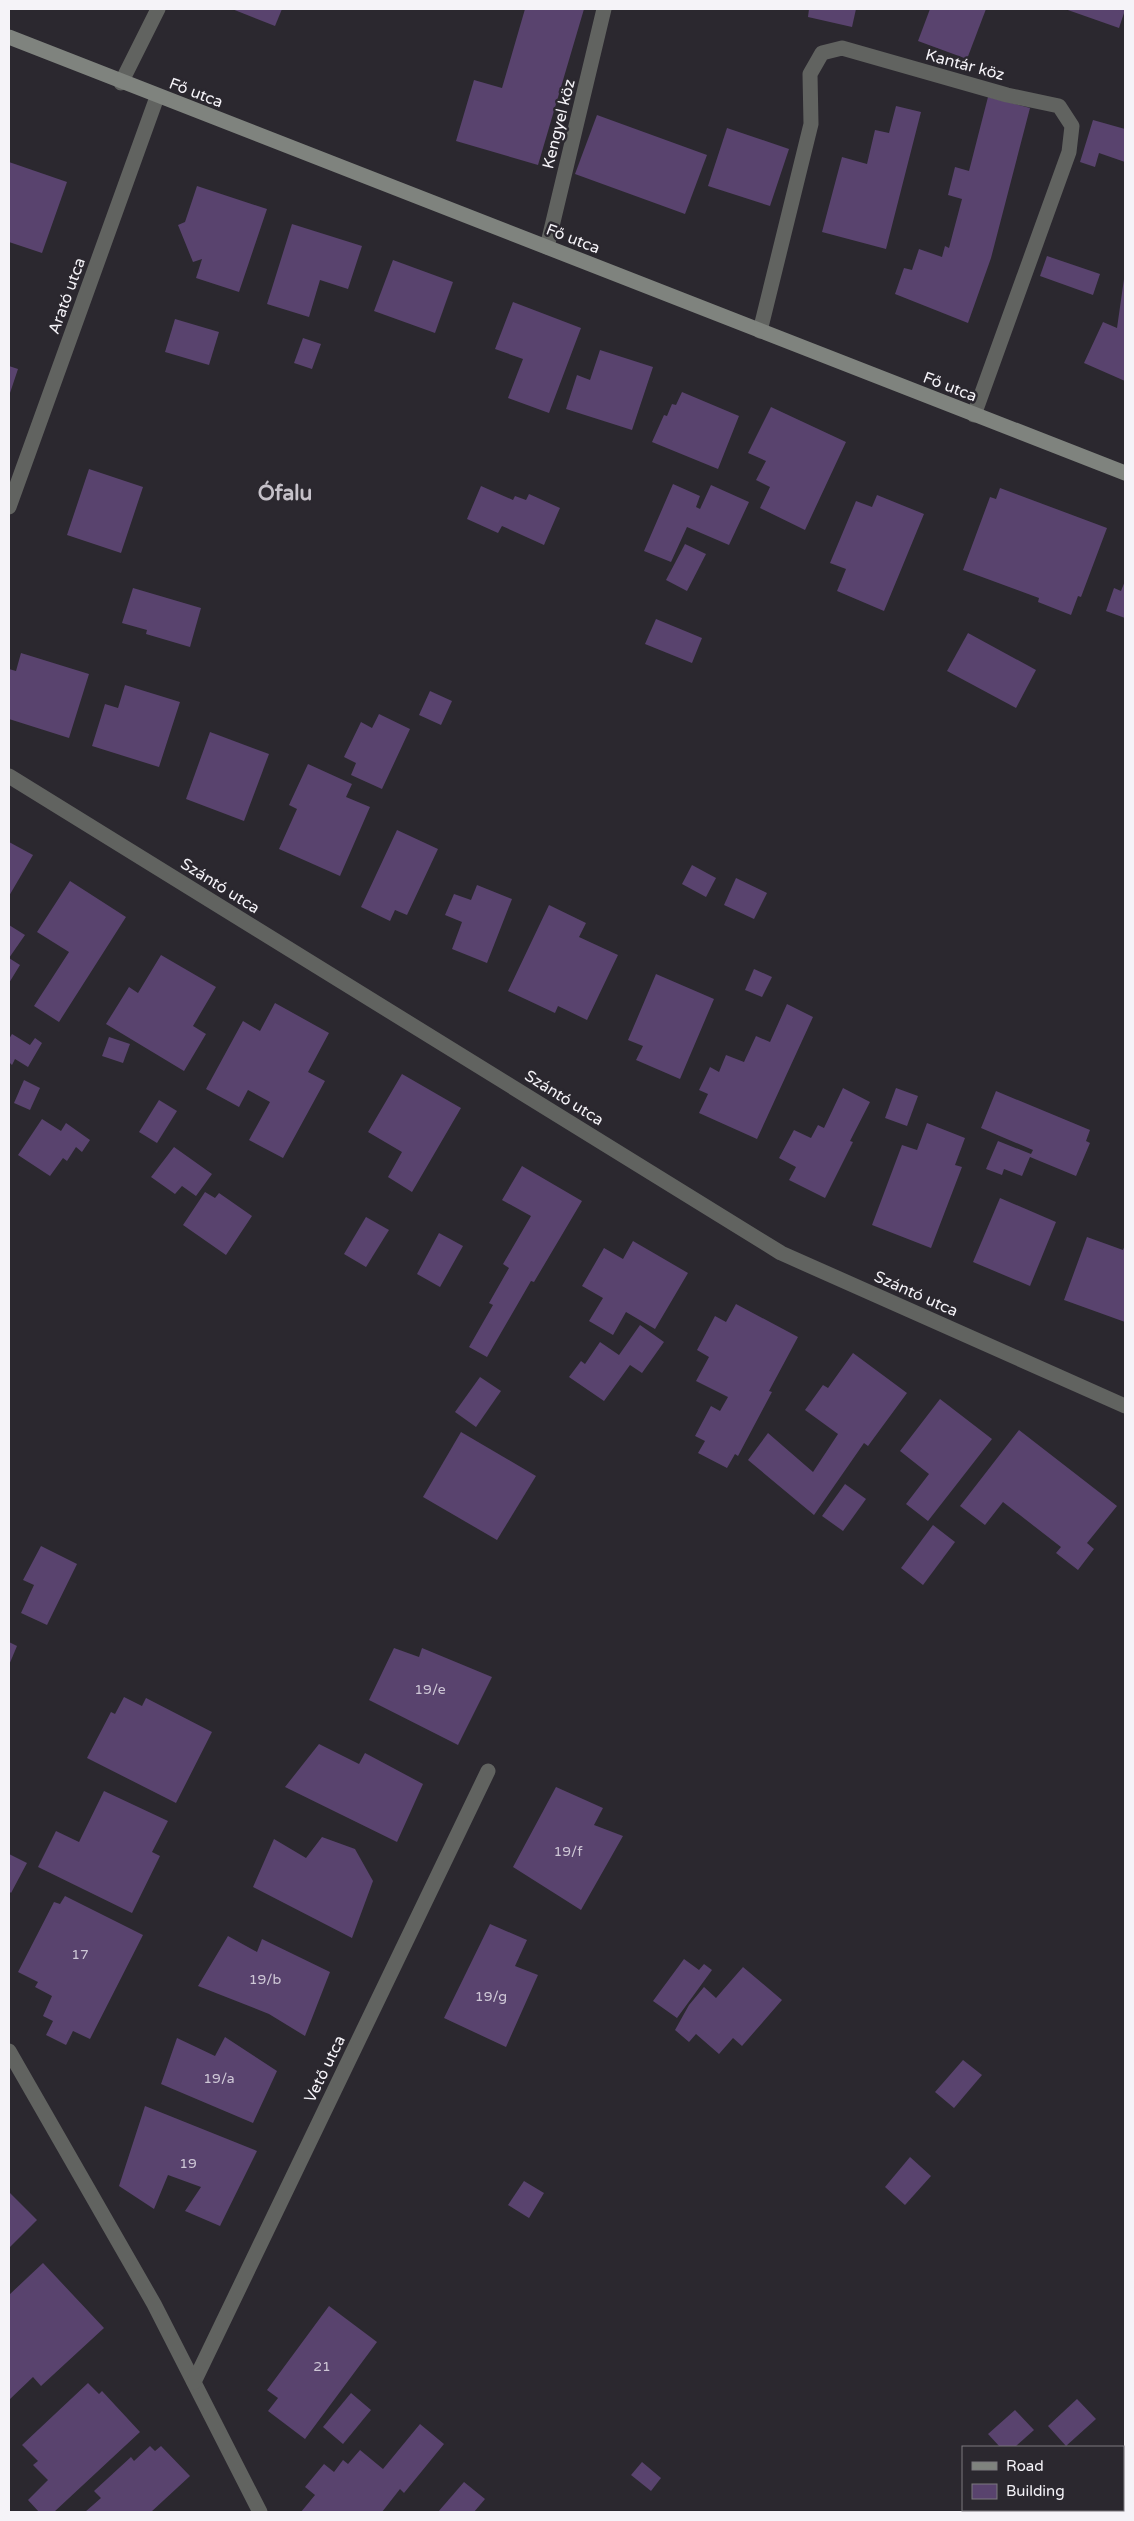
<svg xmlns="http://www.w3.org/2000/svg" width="1134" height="2521" font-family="'Varela Round',sans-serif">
<rect width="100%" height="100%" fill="#2b282f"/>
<g fill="#59436e">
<path d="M232,9H282L275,26Z"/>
<path d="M525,9H584L538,165L456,141L474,80L502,88Z"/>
<path d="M809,9H856L852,27L808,17Z"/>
<path d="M930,9H986L967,59L918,41Z"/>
<path d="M1065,9H1125V10L1119,28Z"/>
<path d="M988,97L1030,108L991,258L968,323L895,294L904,268L912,270L919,249L942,257L945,246L949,248L962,199L948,195L955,167L969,171Z"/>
<path d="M896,106L921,112L886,249L822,232L842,157L867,164L875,130L889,133Z"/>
<path d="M597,115L707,155L685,214L575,174Z"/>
<path d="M1093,120L1125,129V162L1099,153L1095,167L1080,162Z"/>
<path d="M727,128L789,149L770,206L708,186Z"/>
<path d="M9,162L67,182L42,253L9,242Z"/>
<path d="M197,186L267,209L239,292L196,278L202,259L193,262L178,225L185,222Z"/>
<path d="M292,224L362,246L348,289L320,280L309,317L267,304Z"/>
<path d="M1047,256L1100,274L1093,295L1040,276Z"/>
<path d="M393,260L453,282L435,333L374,311Z"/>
<path d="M1124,279H1125V381L1084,363L1103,322L1117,328Z"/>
<path d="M513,302L581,328L549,413L508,398L523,359L495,349Z"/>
<path d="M175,319L219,332L209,365L165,352Z"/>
<path d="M303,338L321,344L312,369L294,363Z"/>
<path d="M600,350L653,367L632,430L566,409L577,375L590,380Z"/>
<path d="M9,366L18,369L9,396Z"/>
<path d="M682,392L739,416L718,469L652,442L664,415L667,416L672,404L676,405Z"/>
<path d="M771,407L846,442L805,530L760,508L770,487L756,480L766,461L748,453Z"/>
<path d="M89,469L143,487L121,553L67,535Z"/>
<path d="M673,484L700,496L696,507L700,509L711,485L749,502L729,545L687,527L671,562L644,551Z"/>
<path d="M481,486L513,500L515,496L526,500L529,494L560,508L544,545L502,526L498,533L467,519Z"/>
<path d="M1000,488L1107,528L1081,597L1078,596L1071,615L1038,602L1039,598L963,570L990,497L996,499Z"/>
<path d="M877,495L924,514L884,611L837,591L846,569L830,563L856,501L872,507Z"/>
<path d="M685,544L706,554L687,591L666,580Z"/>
<path d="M1125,581V618L1106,611L1114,588L1121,591Z"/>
<path d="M133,588L201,608L190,647L146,634L147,630L122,623Z"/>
<path d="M656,619L702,638L692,663L645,644Z"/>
<path d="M968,633L1036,670L1016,708L947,671Z"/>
<path d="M21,653L89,674L69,738L9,719V669L16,671Z"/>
<path d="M125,685L180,702L159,767L92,746L105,704L118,708Z"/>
<path d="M430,691L452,701L441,725L419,715Z"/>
<path d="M379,714L410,729L382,789L351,775L356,763L344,757L361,722L372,728Z"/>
<path d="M210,732L269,754L244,821L186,799Z"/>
<path d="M308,764L352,784L346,797L370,807L340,876L279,849L297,809L289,805Z"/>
<path d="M397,830L438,849L407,915L395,910L390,921L361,907Z"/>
<path d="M9,842L33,855L9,896Z"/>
<path d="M692,865L716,878L706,897L682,884Z"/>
<path d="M736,878L767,893L754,919L724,905Z"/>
<path d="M70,881L126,917L59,1022L34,1006L69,952L37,932Z"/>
<path d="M477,885L512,899L487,963L452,949L462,922L445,915L454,894L471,900Z"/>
<path d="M549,905L586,923L579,937L618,955L587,1020L558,1006L555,1013L508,991Z"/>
<path d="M9,925L25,935L9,958L20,965L9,983Z"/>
<path d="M161,955L216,987L193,1026L206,1034L184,1071L106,1024L129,987L138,993Z"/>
<path d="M754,969L772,977L762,997L745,990Z"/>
<path d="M656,974L714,999L680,1079L636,1060L643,1046L628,1040Z"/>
<path d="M275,1003L329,1033L308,1072L325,1081L283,1158L249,1140L270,1102L248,1090L239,1107L206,1089L243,1021L260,1031Z"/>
<path d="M787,1004L813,1017L757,1139L699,1113L708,1094L699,1090L710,1067L719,1072L726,1055L744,1062L756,1036L770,1042Z"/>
<path d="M12,1034L30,1045L35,1038L42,1043L28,1067L15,1059L12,1065L9,1062V1039Z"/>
<path d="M109,1037L130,1044L123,1063L102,1056Z"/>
<path d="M402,1074L461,1108L412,1192L388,1177L402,1152L368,1132Z"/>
<path d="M24,1080L40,1088L30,1110L14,1103Z"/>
<path d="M843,1088L870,1102L850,1141L853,1142L825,1198L789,1180L796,1167L779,1158L794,1130L811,1138L818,1125L824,1128Z"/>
<path d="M896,1088L918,1096L907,1126L885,1118Z"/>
<path d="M996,1091L1090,1130L1086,1141L1090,1143L1076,1176L1030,1157L1022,1176L1004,1169L1002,1175L986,1169L998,1141L1031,1154L1033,1150L981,1128Z"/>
<path d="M159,1100L177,1111L157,1143L139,1132Z"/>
<path d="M42,1119L61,1131L66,1123L90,1140L82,1152L76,1147L67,1161L63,1158L50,1176L18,1155Z"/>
<path d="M927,1123L965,1138L955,1165L962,1167L931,1248L872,1225L902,1145L917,1150Z"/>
<path d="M174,1147L212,1174L196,1196L182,1186L175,1194L151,1177Z"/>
<path d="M522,1166L582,1201L534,1282L531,1281L487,1357L469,1347L493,1305L489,1303L509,1268L503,1264L531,1216L502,1200Z"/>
<path d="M205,1192L215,1198L219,1193L252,1216L226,1255L183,1225Z"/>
<path d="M1000,1198L1056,1222L1030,1286L973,1262Z"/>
<path d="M366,1217L389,1230L366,1267L344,1254Z"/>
<path d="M439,1233L463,1246L440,1287L417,1274Z"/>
<path d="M1087,1237L1123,1250L1125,1245V1322L1064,1300Z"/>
<path d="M633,1241L688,1273L655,1329L626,1312L613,1335L589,1321L603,1298L582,1286L604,1248L623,1259Z"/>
<path d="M736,1304L798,1337L769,1391L772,1392L738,1456L735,1454L727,1468L698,1453L705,1441L695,1436L711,1406L720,1411L728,1397L696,1381L709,1357L697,1350L715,1316L726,1322Z"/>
<path d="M640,1325L664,1342L642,1373L630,1365L604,1401L569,1377L581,1361L585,1364L600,1342L619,1355Z"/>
<path d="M853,1353L907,1393L868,1446L864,1443L814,1515L748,1460L768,1433L813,1472L838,1434L805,1410L823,1385L828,1388Z"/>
<path d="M480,1377L501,1391L476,1427L455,1412Z"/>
<path d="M940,1399L992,1439L928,1521L906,1504L929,1474L900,1451Z"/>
<path d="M1019,1430L1117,1506L1087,1543L1094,1549L1078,1570L1056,1553L1061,1547L1003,1502L985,1525L960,1506Z"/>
<path d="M461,1432L536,1476L497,1540L423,1497Z"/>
<path d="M845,1484L866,1499L843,1531L822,1516Z"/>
<path d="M933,1525L955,1542L923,1585L901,1568Z"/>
<path d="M41,1546L77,1564L47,1625L21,1613L34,1585L23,1580Z"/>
<path d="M9,1642L17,1646L9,1665Z"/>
<path d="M394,1648L419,1657L422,1648L492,1677L458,1745L369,1700Z"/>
<path d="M124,1697L142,1706L146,1698L212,1732L176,1803L87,1758L111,1712L115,1714Z"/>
<path d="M319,1744L359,1764L365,1753L423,1784L397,1842L285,1787Z"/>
<path d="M556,1787L603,1808L594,1825L623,1836L581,1910L513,1867Z"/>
<path d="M104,1791L168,1821L152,1852L160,1856L132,1913L38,1867L56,1831L79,1842Z"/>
<path d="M322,1837L355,1849L373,1881L352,1938L253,1887L274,1839L306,1858Z"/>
<path d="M9,1854L27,1863L11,1893L9,1891Z"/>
<path d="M65,1896L143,1935L90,2039L73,2031L66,2045L46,2035L53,2021L43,2016L52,1996L35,1987L38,1982L18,1972L54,1902L60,1904Z"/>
<path d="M490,1924L527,1940L515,1966L538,1975L506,2047L444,2018Z"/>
<path d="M228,1936L257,1952L262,1939L330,1972L305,2036L269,2014L198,1986Z"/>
<path d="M684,1959L699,1970L704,1964L712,1970L677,2018L653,2001Z"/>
<path d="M743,1967L782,2000L742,2046L733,2038L719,2054L696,2034L689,2042L675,2030L689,2005L704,1987L716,1998Z"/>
<path d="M225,2037L277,2071L253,2123L161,2084L177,2038L215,2056Z"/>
<path d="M963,2060L982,2075L954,2108L935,2092Z"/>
<path d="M145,2106L257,2151L220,2226L185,2211L201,2187L168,2175L154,2209L119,2186Z"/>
<path d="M910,2157L931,2176L905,2205L885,2187Z"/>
<path d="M524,2181L544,2193L529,2218L508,2205Z"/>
<path d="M9,2192L37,2220L9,2248Z"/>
<path d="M43,2263L104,2328L41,2386L33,2377L9,2400V2295Z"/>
<path d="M329,2306L377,2342L305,2439L268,2411L278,2398L267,2390Z"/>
<path d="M88,2383L99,2394L102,2391L140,2432L54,2512H39L28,2500L48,2480L33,2465L38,2461L22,2445Z"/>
<path d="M351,2393L371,2410L343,2444L323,2427Z"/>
<path d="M1077,2399L1096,2419L1066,2446L1048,2426Z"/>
<path d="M1015,2410L1034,2430L1015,2447H1000L988,2434Z"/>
<path d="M420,2424L444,2444L404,2493L400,2489L382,2512H301L315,2495L305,2487L324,2464L334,2472L343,2460L348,2464L360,2450L383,2469Z"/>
<path d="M150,2446L155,2451L161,2446L190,2476L151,2512H85L101,2498L94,2491L131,2457L134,2461Z"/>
<path d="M642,2462L661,2478L651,2491L631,2475Z"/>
<path d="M464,2482L485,2499L474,2512H438Z"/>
</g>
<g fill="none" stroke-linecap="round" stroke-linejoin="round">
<g stroke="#616360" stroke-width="15">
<path d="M121,83L158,9"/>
<path d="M547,247L604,9"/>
<path d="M760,331L811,124L810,74L822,53L842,48L1007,95L1059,106L1072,126L1069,152L974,415"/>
<path d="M9,507L157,97"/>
<path d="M9,776L781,1253L1125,1406"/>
<path d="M9,2051L154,2304L260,2512"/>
<path d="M194,2382L488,1771"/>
</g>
<path stroke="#7f837e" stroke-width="15" d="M9,37L1125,473"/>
</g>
<g text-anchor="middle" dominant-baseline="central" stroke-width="5" stroke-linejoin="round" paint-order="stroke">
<g font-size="14" fill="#cec7d6">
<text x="430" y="1689">19/e</text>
<text x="568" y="1851">19/f</text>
<text x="80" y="1954">17</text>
<text x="265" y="1979">19/b</text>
<text x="491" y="1996">19/g</text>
<text x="219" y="2078">19/a</text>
<text x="188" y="2163">19</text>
<text x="322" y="2366">21</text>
</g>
<g font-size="16" fill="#f5f3f8" stroke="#2b282f">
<text transform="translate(965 65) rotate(15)">Kantár köz</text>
<text transform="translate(196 93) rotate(21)">Fő utca</text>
<text transform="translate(559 124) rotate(-76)">Kengyel köz</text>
<text transform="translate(573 239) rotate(21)">Fő utca</text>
<text transform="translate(67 296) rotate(-70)">Arató utca</text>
<text transform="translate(950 387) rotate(21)">Fő utca</text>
<text transform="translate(220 886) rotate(32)">Szántó utca</text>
<text transform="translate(564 1098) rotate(32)">Szántó utca</text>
<text transform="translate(916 1294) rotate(24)">Szántó utca</text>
<text transform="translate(325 2069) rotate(-64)">Vető utca</text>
</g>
<g font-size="21" font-weight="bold" fill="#c5c1c9" stroke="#2b282f">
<text x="285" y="493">Ófalu</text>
</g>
</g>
<rect width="1134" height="2521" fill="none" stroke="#f5f3f8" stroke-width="20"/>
<rect x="962" y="2446" width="162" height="65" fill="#2b282f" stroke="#7c797f"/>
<rect x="972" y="2462" width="25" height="8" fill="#7f837e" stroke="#7c797f"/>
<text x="1006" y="2471" font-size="15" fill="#f5f3f8">Road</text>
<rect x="972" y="2484" width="25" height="15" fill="#59436e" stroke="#7c797f"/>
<text x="1006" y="2496" font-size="15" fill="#f5f3f8">Building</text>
</svg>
